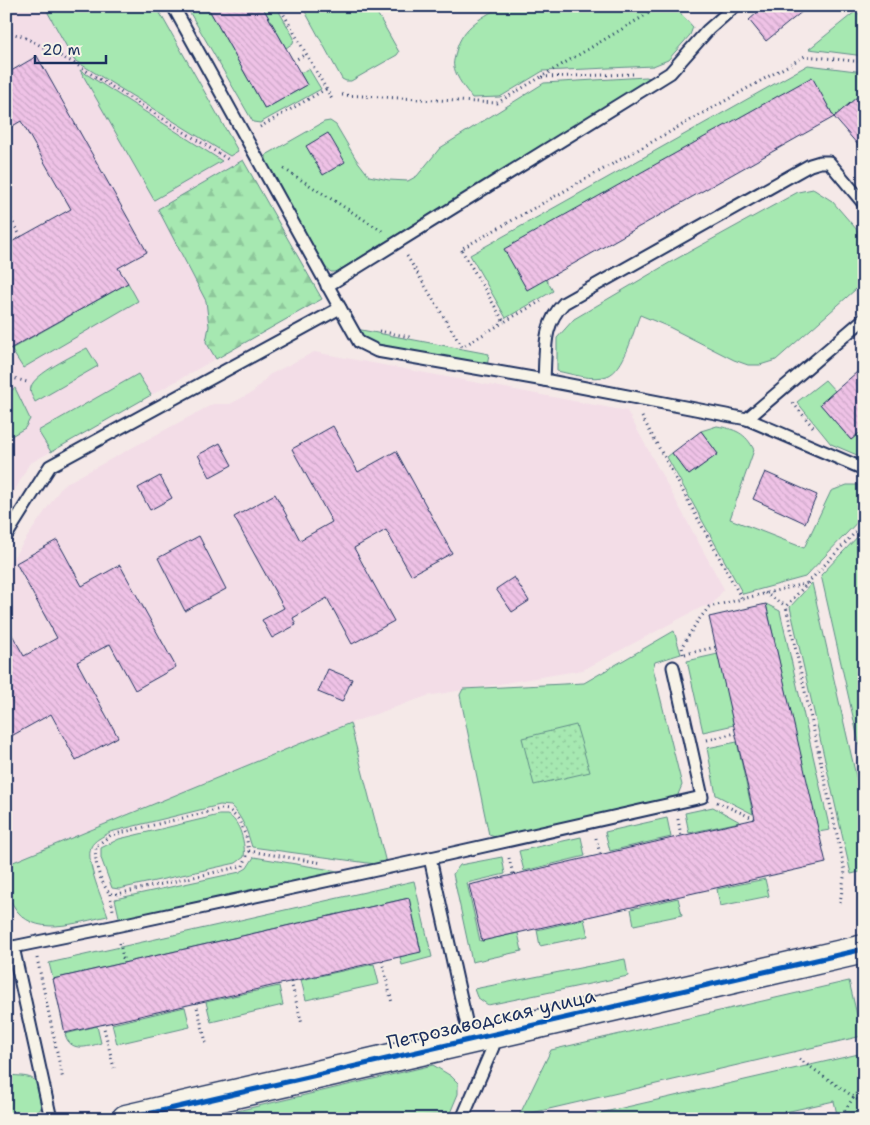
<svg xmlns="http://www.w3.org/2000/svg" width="870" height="1125" font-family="'Shantell Sans',sans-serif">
<defs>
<pattern id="forest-firs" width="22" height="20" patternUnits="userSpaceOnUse" patternTransform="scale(1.25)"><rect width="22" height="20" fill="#a6e8b1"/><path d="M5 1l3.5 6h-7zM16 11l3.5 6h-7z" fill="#8ec79b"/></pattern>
<pattern id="park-dots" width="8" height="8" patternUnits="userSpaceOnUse" patternTransform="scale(1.25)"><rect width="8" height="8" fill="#a6e8b1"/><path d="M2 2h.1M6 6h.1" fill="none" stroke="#8ec79b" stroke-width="1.8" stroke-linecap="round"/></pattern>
<pattern id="building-back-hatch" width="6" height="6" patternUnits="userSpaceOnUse" patternTransform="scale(1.25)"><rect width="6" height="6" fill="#efc2e6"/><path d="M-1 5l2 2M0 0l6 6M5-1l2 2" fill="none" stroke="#cca7c8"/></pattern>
</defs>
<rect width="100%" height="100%" fill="#f5e9e8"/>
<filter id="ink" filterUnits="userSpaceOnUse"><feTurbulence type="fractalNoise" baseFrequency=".02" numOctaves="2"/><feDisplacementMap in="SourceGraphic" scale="10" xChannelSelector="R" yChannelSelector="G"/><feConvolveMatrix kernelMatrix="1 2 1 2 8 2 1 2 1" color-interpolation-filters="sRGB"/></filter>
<g filter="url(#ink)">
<g fill="#f3dde7">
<path d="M6,6H156L322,299L29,464L6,507Z"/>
<path d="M314,352L627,411L724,589L712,605L702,607L583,670L427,696L353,722L346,729L6,870V568L63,485L213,404H230L253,392L269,375Z"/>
</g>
<g fill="#a6e8b1" stroke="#608c88">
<path d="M51,6H156L238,151L230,156L74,60L47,11Z"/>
<path d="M186,6H207L265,109L307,85L300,73L309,69L321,89L260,123L253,122Z"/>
<path d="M262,6H276L294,38L293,43L286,48Z"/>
<path d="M302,6H373L399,52L397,55L351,81H346L342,79Z"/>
<path d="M502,6H674L693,27L690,35L668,60L653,66L543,71L500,97L472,98C465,88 457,79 454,67C453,63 454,60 455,56C460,28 479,19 502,6Z"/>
<path d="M856,11L864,20V56L809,49Z"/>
<path d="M808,65L864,72V91L834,117L812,78L546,279L553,291L506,318L470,255Z"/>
<path d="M80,70L222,161L154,200Z"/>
<path d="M646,77L650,78L644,83L336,272H331L326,268L266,164V155L324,122L330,121L336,125L356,159L369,176L389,180L408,181L417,176L440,148L544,83Z"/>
<path d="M813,189L832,201L864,238V282L776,360L760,365H748L734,360L669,327L640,315C633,331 625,370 607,376C592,381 572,374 557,371V338L574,319L669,263L798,192Z"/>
<path d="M128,283L138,301L23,368L11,349Z"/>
<path d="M356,329L489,354L487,367L381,348L359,337Z"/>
<path d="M87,348L98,366L35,402C33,397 29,393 31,387C34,374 74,355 87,348Z"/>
<path d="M138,374L151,395L51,452L38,431Z"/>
<path d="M825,380L835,391L820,404L851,440L864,429V458L831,444L797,402Z"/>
<path d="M15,388L30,419L25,428L6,439V393Z"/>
<path d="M717,426C735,429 746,433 754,450L730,519L804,548L831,491L847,485H864V515L805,577L743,594L667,457L672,453L689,475L718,454L701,431Z"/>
<path d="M864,530V752H861L821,575Z"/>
<path d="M812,583L864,811V871L851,874L790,607Z"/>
<path d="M766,604L780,611L830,830L818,832Z"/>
<path d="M674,631L681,654L655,662L653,668L682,785L677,797L498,838L489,835L460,695L463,689L584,683Z"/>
<path d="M718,654L734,725L703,732L687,661Z"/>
<path d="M350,723L386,863L375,864L252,847C247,831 243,818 231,806L220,805L110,832C103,837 94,840 91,847C85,861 103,901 108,916C77,922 33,940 13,905C11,901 7,896 6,892C5,883 6,873 6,865Z"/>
<path d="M737,742L753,814L716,795L707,748Z"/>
<path d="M713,807L740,822L689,833L685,813Z"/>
<path d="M219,815C222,815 224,815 227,815C240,819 246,846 244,857L236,863L119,889L112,888L101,858V848L119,839Z"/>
<path d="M667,818L671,837L610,851L605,832Z"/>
<path d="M581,837L585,856L524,871L519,851Z"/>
<path d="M254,857L344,872L120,921L115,899L240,872L247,868Z"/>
<path d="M502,857L505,874L467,883L480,941L518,933L522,951L472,962L453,874L460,865Z"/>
<path d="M765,879L769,896L720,906L717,889Z"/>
<path d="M414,881L432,957L402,965L400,957L421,951L409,898L53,979L49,963Z"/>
<path d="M678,898L682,915L634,925L631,909Z"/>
<path d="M584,919L588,936L540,946L537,930Z"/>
<path d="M625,959L628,976L488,1005L477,997L474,989Z"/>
<path d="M374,964L379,984L306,1000L301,980Z"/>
<path d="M849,981L862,1036L519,1116L551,1050Z"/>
<path d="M279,986L283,1005L211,1022L206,1002Z"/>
<path d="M185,1007L190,1027L117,1044L112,1024Z"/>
<path d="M97,1026L101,1043C87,1047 70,1053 65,1034Z"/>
<path d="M863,1053L864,1119H838L834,1101L755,1119H574Z"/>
<path d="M433,1065L451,1076L458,1083V1094L450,1113L402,1119H203Z"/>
<path d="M6,1075C37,1077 36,1075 43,1105C34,1121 23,1119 6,1119Z"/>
</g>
<path fill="url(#forest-firs)" stroke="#608c88" d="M243,160L322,299L216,359L206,342L209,326L206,301L158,209Z"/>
<path fill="url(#park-dots)" stroke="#608c88" d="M576,725L590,772L534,785L522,738Z"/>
<g fill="url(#building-back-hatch)" stroke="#1b2f5e">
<path d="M207,6H262L307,85L265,109Z"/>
<path d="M765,6H809L766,41L749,20Z"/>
<path d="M37,56L147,252L118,268L128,283L6,351V245L71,209L21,121L6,130V74Z"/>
<path d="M812,77L834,117L527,290L504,249Z"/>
<path d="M864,91V152L834,117Z"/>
<path d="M328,133L345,162L323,175L306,146Z"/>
<path d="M864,366V429L851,440L820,404Z"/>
<path d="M333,426L358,472L396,451L452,553L411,575L386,530L354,548L394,621L352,644L327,598L293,618L296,625L272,638L262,620L284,608L234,517L275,494L300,540L332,522L292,449Z"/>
<path d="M701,431L718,454L689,475L672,453Z"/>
<path d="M220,443L232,465L210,477L198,455Z"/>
<path d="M765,472L817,495L805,523L753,499Z"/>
<path d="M160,476L172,498L150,510L138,488Z"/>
<path d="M199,536L226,589L185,611L158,558Z"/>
<path d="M57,540L82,586L120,565L176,667L135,690L110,644L77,662L118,737L76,760L51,714L6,739V624L24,656L57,638L16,563Z"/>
<path d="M514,577L529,601L512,612L496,589Z"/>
<path d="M766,604L826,863L482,941L469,885L755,819L709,617Z"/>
<path d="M328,669L352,679L342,702L318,692Z"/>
<path d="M409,898L421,952L65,1033L53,979Z"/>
</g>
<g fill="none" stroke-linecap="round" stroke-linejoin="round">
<defs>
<g id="lane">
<path d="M173,6L340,308"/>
<path d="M327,286L670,73L708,30L735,6"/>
<path d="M544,380C546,350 542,325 564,303L810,165L820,162H829L864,204"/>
<path d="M747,419L864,469"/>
<path d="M6,536L50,466L340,308L359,342L377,351L544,380L747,419L864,319"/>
<path d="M430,858L470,1039"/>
<path d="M6,946L13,947L116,926L413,862L702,797L673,667"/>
<path d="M13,947L51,1119"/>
<path d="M462,1119L493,1047L491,1035"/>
</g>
<path id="secondary" d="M126,1119L864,949"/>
</defs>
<use href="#lane" stroke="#1b2f5e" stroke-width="15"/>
<use href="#secondary" stroke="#1b2f5e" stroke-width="31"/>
<g stroke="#1b2f5e" stroke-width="3" stroke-dasharray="1 4" stroke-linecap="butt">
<path d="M279,6L333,101"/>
<path d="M6,32L22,36L72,62L229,160"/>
<path d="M293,61L306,54"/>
<path d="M542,77L633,74"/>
<path d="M342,95L497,103L661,6"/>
<path d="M260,127L326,89"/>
<path d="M284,169L382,231"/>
<path d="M6,210L21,237"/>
<path d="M407,256L462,347L504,322"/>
<path d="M541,301L504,322L461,249L805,56L864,62"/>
<path d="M379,331L410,337"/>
<path d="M6,376L27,382"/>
<path d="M793,403L813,427"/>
<path d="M642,417L742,599"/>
<path d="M765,593L786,606"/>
<path d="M683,654L682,646L697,622L709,607L808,583"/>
<path d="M685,654L716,647"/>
<path d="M707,740L736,733"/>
<path d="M717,802L755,819"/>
<path d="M221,809L229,810L238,819L246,836L249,851L243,866L117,894H110C99,880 94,863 96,846L111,835Z"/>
<path d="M678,819L681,836"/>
<path d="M596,838L600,854"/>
<path d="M249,851L323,863"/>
<path d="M509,858L513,874"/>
<path d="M110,894L113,910"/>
<path d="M840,903L845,871L786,606L864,523"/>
<path d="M120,943L124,963"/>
<path d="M37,958L63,1080"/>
<path d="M382,961L392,1003"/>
<path d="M291,982L302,1024"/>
<path d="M858,994L864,992"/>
<path d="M196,1003L207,1046"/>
<path d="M103,1024L114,1068"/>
<path d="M799,1059L864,1104"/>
<path d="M839,1119L864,1082"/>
</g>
<use href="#lane" stroke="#f7f3e8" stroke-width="11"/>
<use href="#secondary" stroke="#f7f3e8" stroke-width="28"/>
<defs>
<path id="cycleway" d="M126,1119L864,949"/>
</defs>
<use href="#cycleway" stroke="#f7f3e8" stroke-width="8"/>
<use href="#cycleway" stroke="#0057b8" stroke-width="5"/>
</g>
</g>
<g text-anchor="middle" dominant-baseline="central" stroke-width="4" stroke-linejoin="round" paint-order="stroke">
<g font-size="19" fill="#1b2f5e" stroke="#f7f3e8">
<text transform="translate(491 1019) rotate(-13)">Петрозаводская улица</text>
</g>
</g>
<rect width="870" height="1125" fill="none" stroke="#f7f3e8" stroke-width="25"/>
<rect x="12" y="12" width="845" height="1100" fill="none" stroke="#1b2f5e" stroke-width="2" filter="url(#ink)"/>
<path d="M35 55v8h71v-8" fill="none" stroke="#1b2f5e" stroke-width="2.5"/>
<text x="42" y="55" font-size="15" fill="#1b2f5e" stroke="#f7f3e8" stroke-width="4" paint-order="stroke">20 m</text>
</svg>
